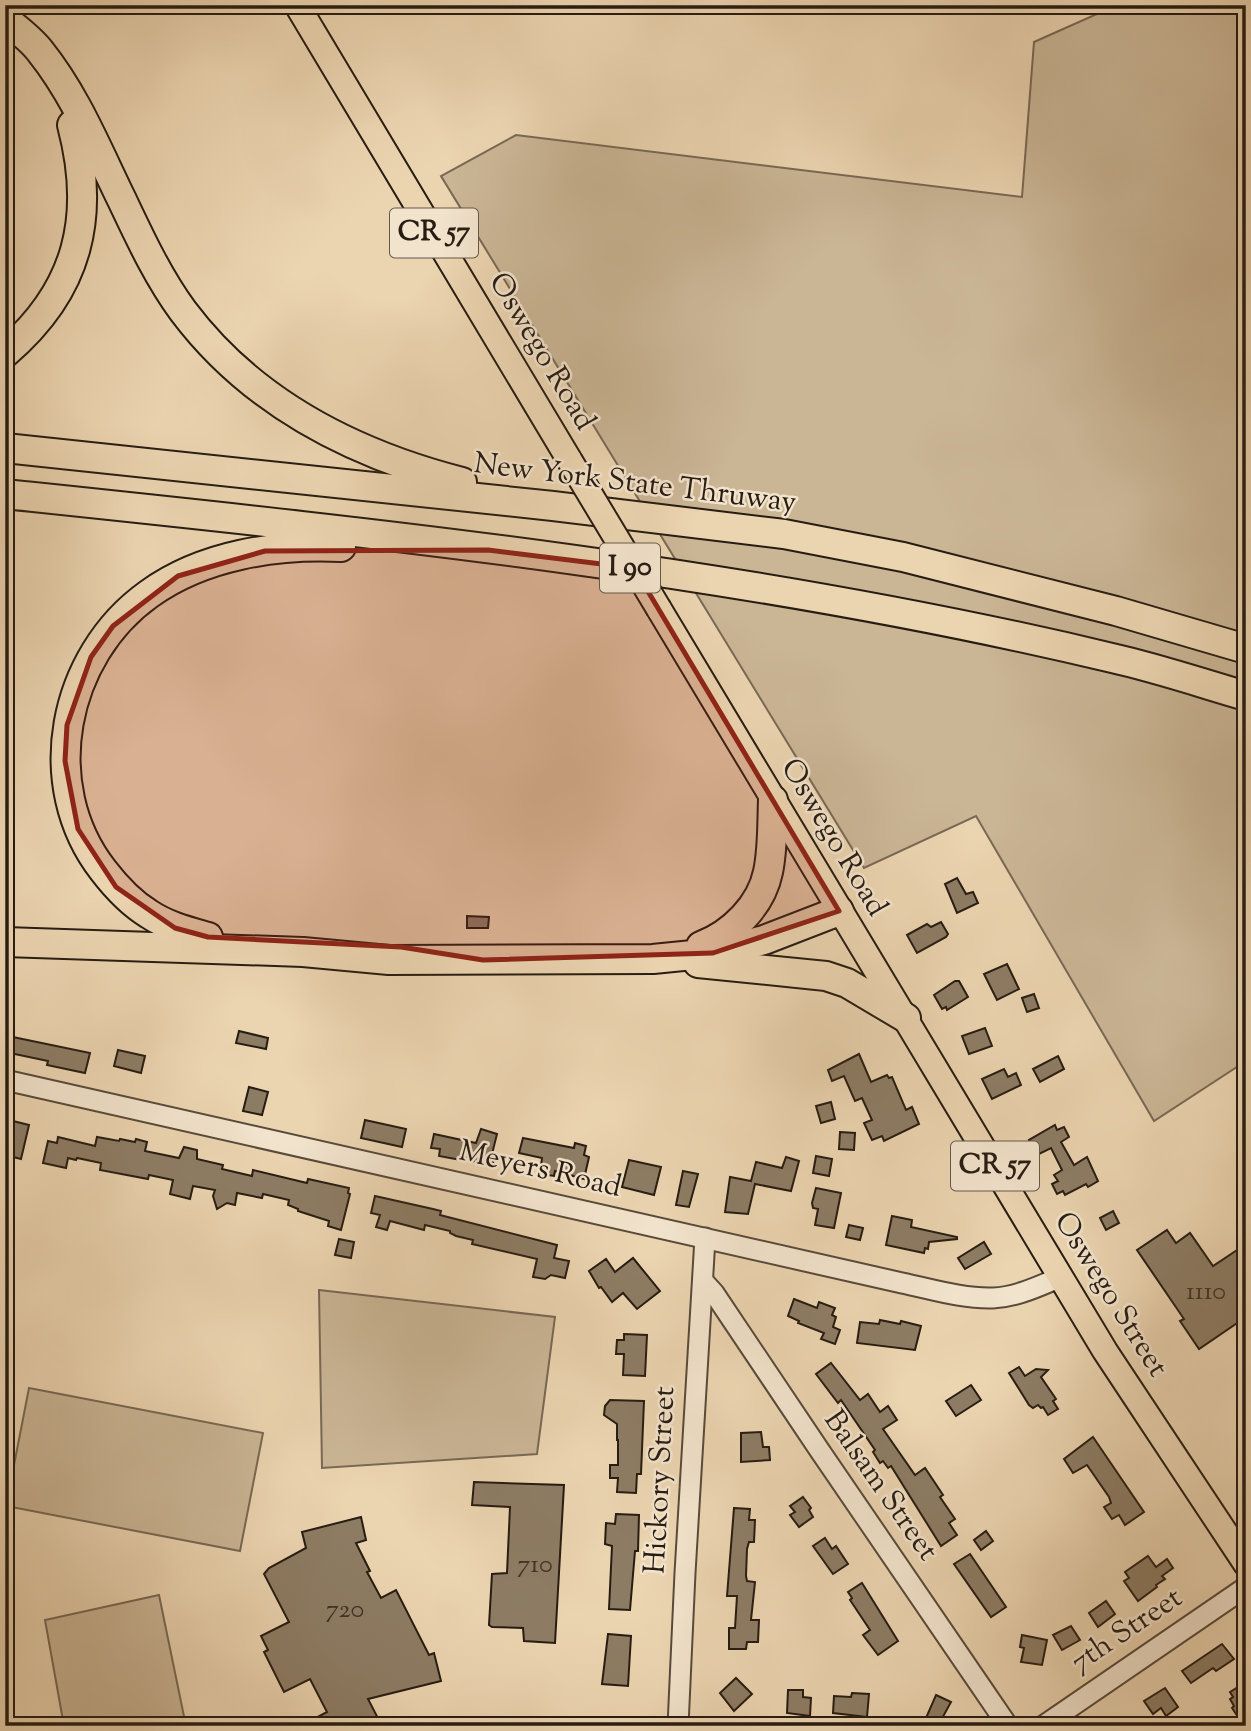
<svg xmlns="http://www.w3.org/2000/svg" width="1251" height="1731" font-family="'Sorts Mill Goudy',serif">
<rect width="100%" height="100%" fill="#ebd4b0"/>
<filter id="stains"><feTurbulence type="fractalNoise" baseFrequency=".00286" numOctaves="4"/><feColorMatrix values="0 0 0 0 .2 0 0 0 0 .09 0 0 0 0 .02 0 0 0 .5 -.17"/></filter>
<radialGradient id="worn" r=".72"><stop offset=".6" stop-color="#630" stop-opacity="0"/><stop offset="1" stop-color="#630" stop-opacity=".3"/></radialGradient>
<g fill="#cab595" stroke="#786854" stroke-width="2">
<path d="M1117,5H1246V1061L1154,1121L976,816L864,868L441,176L516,135L1022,197L1034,42Z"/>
<path d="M319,1290L555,1317L537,1454L322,1468Z"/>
<path d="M29,1388L263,1433L240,1551L6,1506Z"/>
<path d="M159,1595L186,1726H64L45,1620Z"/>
</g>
<g fill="#8d7c64" stroke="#271c12" stroke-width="2">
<path d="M957,878L966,894L973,892L978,903L957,913L945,884Z"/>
<path d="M467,916L489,917L488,928H467Z"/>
<path d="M941,922L948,934L946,937L917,953L907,935L927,924L931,927Z"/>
<path d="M1007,964L1019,989L997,1000L984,974Z"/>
<path d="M955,981H959L968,997L947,1010L946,1007L942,1009L934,995Z"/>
<path d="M1034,994L1039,1008L1027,1012L1022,998Z"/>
<path d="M985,1028L992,1046L969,1054L962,1036Z"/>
<path d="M239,1031L268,1038L266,1049L236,1043Z"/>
<path d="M8,1036L90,1053L85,1073L47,1065L48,1061L5,1052Z"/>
<path d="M118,1050L145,1056L141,1073L114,1066Z"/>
<path d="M859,1054L871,1082L887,1075L889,1078L892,1077L906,1110L912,1107L919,1124L884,1141L882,1136L872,1140L864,1123L872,1120L862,1098L855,1101L844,1076L832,1081L828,1070Z"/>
<path d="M1058,1056L1064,1069L1040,1082L1033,1069Z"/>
<path d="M1004,1069L1008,1077L1016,1073L1021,1085L992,1099L982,1079Z"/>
<path d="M249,1087L268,1092L262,1115L243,1111Z"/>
<path d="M831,1102L835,1119L821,1123L816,1106Z"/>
<path d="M365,1120L406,1129L402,1147L361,1138Z"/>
<path d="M13,1121L29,1125L21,1159L5,1155V1134L11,1132Z"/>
<path d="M1055,1125L1057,1130L1064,1127L1069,1137L1061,1142L1074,1165L1087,1157L1098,1181L1088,1187L1086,1184L1065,1195L1063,1191L1057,1194L1052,1184L1058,1181L1054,1175L1062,1170L1051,1148L1037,1155L1029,1140Z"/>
<path d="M481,1129L497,1134L492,1154L495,1155L492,1166L461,1158V1160L439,1156L440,1149L431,1148L434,1134L476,1143Z"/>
<path d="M840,1132L855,1133L854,1150L839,1149Z"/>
<path d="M58,1137L95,1146L97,1137L119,1141L120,1139L135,1142L136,1139L147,1142L145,1151L179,1158L184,1147L197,1150V1159L223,1165L222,1169L252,1176L253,1170L307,1183L308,1179L349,1188L348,1193L350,1194L341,1230L328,1226L329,1221L298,1211V1209L288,1205L289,1200L263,1194L262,1198L237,1193L235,1205L227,1203L217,1209L213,1196L215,1190L193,1186L190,1199L170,1194L173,1180L149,1175L148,1179L100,1170L101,1163L77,1158L76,1160L68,1158L66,1168L43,1163L48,1141L57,1143Z"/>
<path d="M523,1138L574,1148L575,1143L586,1146L584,1155L589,1157L584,1179L555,1171L554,1176L540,1174L542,1158L519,1153Z"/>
<path d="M816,1156L832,1159L829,1176L813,1173Z"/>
<path d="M786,1157L799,1161L791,1191L755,1184L748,1214L725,1212L730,1177L751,1181L756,1162L782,1168Z"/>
<path d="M629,1160L661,1167L654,1195L622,1187Z"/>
<path d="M683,1171L698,1174L689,1207L676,1205Z"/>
<path d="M816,1188L841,1193L834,1228L815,1225L818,1209L813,1208L812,1203Z"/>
<path d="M375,1196L433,1209L441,1211L440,1215L557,1245L554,1258L569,1261L565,1278L551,1275L545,1279L533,1277L537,1259L472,1244L473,1240L456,1236L450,1233V1231L425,1225L424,1230L390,1221L387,1230L376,1227L380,1215L371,1213Z"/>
<path d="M1113,1211L1119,1223L1106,1230L1100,1218Z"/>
<path d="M892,1216L912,1220L911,1227L957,1237V1239L929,1242L928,1249L925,1248L924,1253L886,1245Z"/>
<path d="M849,1225L863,1228L860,1240L846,1237Z"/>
<path d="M1167,1230L1176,1243L1190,1233L1213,1266L1246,1244V1317L1199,1349L1180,1321L1184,1319L1137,1250Z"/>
<path d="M339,1239L354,1242L351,1258L335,1255Z"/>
<path d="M984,1242L991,1254L965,1269L958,1258Z"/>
<path d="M633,1258L660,1291L637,1309L623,1293L612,1302L601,1287L599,1288L589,1271L606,1259L615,1272Z"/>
<path d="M794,1299L817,1308L819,1302L835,1308L832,1315L836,1317L833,1327L840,1330L835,1344L821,1339L824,1333L798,1323L799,1321L788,1316Z"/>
<path d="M880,1320L900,1324L901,1321L921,1326L915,1350L857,1343L860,1322L879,1324Z"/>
<path d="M624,1334L647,1335L645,1376L623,1375L624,1354H616L617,1340H624Z"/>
<path d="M831,1363L860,1400L868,1394L880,1412L888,1406L897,1420L883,1429L915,1475L925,1468L943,1495L940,1497L955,1519L949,1523L957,1535L941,1546L891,1466L888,1468L883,1461L880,1463L873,1452L875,1450L841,1400L838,1403L816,1374Z"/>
<path d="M1019,1367L1025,1376L1036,1369L1048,1370L1041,1377L1056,1399L1053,1401L1058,1409L1048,1415L1043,1407L1041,1408L1038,1405L1033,1408L1029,1405L1009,1373Z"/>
<path d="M971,1385L981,1400L956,1416L946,1401Z"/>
<path d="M610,1400L644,1401L641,1474H637L636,1493L617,1492L618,1478H610V1465H618V1440H617V1424L604,1415L605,1406Z"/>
<path d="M761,1432L763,1447H769L770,1460L741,1462V1433Z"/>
<path d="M1093,1437L1144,1512L1125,1525L1119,1515L1112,1519L1104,1507L1111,1503L1109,1497L1087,1465L1073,1473L1064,1459Z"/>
<path d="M474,1482L564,1485L555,1643L524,1641L523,1628L492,1627L489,1625L492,1574L507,1573L510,1507L472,1505Z"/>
<path d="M803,1497L811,1508L809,1510L813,1517L799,1527L790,1515L795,1512L790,1506Z"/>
<path d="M734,1508L750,1509L749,1520H755L754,1542H749L747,1549L746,1576L747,1581L755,1582L751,1620H759L758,1642H747L746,1649H729V1628H735L737,1596H727Z"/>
<path d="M616,1514L639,1515L638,1551H635L630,1610L609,1609L612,1546L605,1544L606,1523L615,1524Z"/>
<path d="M361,1517L366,1540L356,1543L370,1571L367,1572L381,1598L396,1590L429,1655L434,1653L441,1681L368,1699L382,1726H301L327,1712L310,1679L284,1692L264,1652L268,1650L261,1636L289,1622L264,1574L269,1568L306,1548L302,1532Z"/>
<path d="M986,1531L993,1541L981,1550L974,1540Z"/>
<path d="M825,1538L832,1549L836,1546L848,1564L833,1574L813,1546Z"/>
<path d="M970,1554L1006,1607L991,1617L954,1564Z"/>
<path d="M1148,1556L1156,1567L1167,1559L1173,1568L1162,1576L1165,1579L1156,1585L1157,1587L1138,1601L1124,1581L1129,1578L1125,1572Z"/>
<path d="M862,1583L898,1641L878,1655L863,1635L870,1630L850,1600L852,1598L848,1592Z"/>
<path d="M1106,1601L1115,1614L1098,1627L1089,1613Z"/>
<path d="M1071,1626L1080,1640L1062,1650L1053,1635Z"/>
<path d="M608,1634L631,1636L628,1686L602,1684Z"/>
<path d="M1022,1635L1047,1640L1042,1665L1021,1662L1024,1648L1020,1647Z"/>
<path d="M1222,1644L1234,1659L1216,1671L1213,1668L1191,1683L1182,1671Z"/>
<path d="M736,1678L752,1694L734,1711L720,1693Z"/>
<path d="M1246,1682V1726H1244L1232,1708L1234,1706L1230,1699L1233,1697L1230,1692Z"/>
<path d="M1165,1688L1178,1707L1166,1716L1161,1708L1153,1714L1144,1701Z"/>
<path d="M788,1690H803V1697L811,1698L810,1716L787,1713Z"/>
<path d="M852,1693L869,1694L867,1717L833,1713L834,1696L851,1697Z"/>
<path d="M936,1695L951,1702L939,1724L926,1718Z"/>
</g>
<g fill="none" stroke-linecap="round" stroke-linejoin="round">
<defs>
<g id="minor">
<path d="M5,1080L902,1283C931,1289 963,1299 993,1298C1017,1297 1039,1286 1061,1277"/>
<path d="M703,1281L714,1293L820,1451L1008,1726"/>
<path d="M678,1726L685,1573L705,1238"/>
<path d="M1043,1726L1246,1587"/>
</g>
<g id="major">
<path d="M297,5L570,461"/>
<path d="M659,609L1105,1351L1246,1564"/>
</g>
<g id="highway">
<path d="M5,19C17,29 31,39 40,51C76,96 97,149 122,200C140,238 158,277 183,311C252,403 353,454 462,482"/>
<path d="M5,353C79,290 96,216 72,125"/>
<path d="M5,448L553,506L784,534L903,557L1116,611L1246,649"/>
<path d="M5,494C376,533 749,571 1112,658C1157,668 1201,683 1246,696"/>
<path d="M208,937C187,931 167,926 149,914C131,903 116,887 103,870C37,785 62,656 149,594C203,555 276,544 341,547"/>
<path d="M5,942L303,952L389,960L653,959L713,953L764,940L839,911"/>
<path d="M701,946C732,934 761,906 768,872C773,849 772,823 773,800"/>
<path d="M698,963L826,976L847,983L906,1018"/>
</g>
</defs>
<use href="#minor" stroke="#584a3a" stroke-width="23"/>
<use href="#major" stroke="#271c12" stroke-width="28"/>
<use href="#highway" stroke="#271c12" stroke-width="32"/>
<use href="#minor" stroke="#f2e3cc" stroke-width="19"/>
<use href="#major" stroke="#ebd4b0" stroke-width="24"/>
<use href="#highway" stroke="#ebd4b0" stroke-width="28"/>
<defs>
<path id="major-bridge" d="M570,461L659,609"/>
</defs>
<use href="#major-bridge" stroke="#271c12" stroke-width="28" stroke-linecap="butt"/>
<use href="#major-bridge" stroke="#ebd4b0" stroke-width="24"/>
</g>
<path fill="#8f2418" fill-opacity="0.2" stroke="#8f2418" stroke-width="5" stroke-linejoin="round" d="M488,550L634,568L839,911L713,953L483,960L401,947L208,937L175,928L116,887L78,829L65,761L67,725L91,657L113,626L178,576L265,551Z"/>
<g text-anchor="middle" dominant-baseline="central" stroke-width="5" stroke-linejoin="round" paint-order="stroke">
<g font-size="26" fill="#403426">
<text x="1206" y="1292">1110</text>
<text x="535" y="1565">710</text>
<text x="345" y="1610">720</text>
</g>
<g fill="#f2e3cc" stroke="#64584a" stroke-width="2">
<rect x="390" y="208.5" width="88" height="49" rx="5"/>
<rect x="600" y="543.5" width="60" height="49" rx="5"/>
<rect x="951" y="1141.5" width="88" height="49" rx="5"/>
</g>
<g font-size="28" font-weight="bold" fill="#271c12">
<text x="434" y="233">CR 57</text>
<text x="630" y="568">I 90</text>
<text x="995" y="1166">CR 57</text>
</g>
<g font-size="30" fill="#271c12" stroke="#f2e3cc">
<text transform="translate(541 352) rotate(59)">Oswego Road</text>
<text transform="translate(635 484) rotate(7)">New York State Thruway</text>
<text transform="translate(833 838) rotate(59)">Oswego Road</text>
<text transform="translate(540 1170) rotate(13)">Meyers Road</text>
<text transform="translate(1110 1295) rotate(58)">Oswego Street</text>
<text transform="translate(661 1480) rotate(-87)">Hickory Street</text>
<text transform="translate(880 1486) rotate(55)">Balsam Street</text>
<text transform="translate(1127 1631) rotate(-34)">7th Street</text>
</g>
</g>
<rect width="1251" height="1731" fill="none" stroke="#ebd4b0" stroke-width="28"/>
<rect x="7" y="7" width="1237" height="1717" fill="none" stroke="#271c12" stroke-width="3.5"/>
<rect x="14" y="14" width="1223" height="1703" fill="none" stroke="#271c12" stroke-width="2"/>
<rect width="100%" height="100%" filter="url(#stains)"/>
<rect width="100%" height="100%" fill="url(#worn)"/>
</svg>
